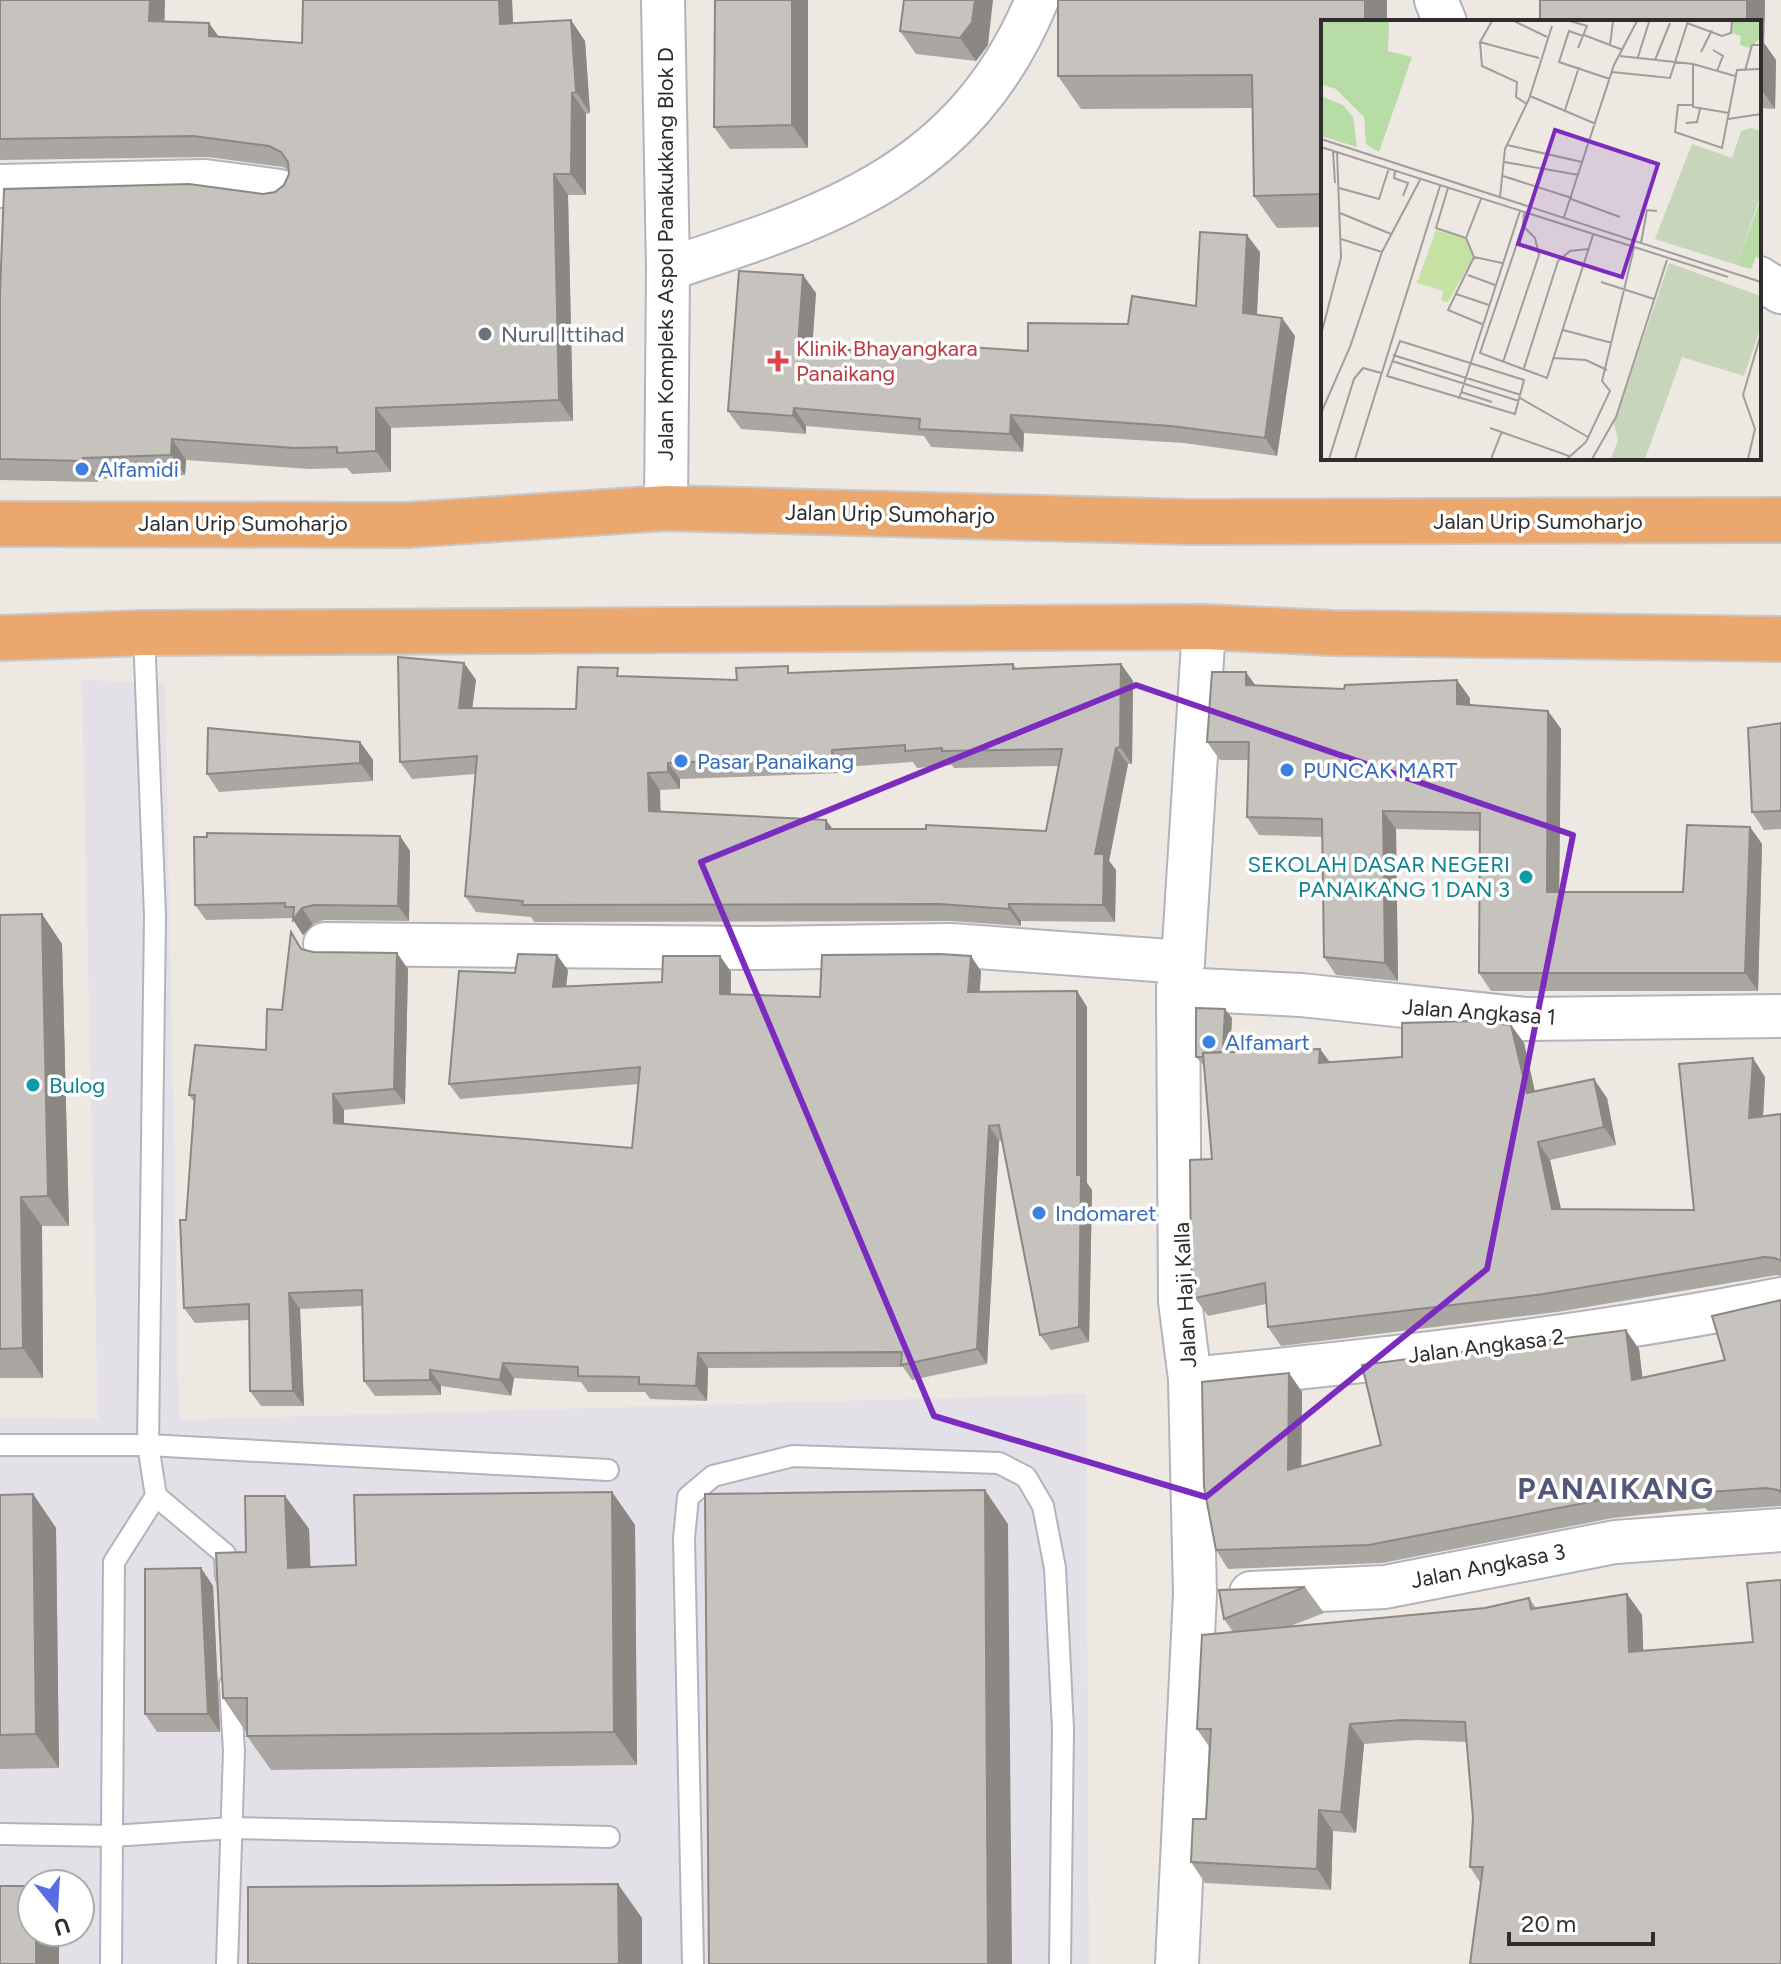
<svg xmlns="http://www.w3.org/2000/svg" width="1781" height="1964" font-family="Figtree,sans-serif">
<rect width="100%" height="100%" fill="#ede8e2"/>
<path fill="#e3e1e7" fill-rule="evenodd" d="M82,680L165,683L179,1420L1086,1394L1089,1964H0V1418L98,1419ZM32,1884H80V1932H32Z"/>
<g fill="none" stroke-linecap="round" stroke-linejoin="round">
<defs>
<g id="lane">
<path d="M0,1445H148L608,1470"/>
<path d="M156,1496L225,1554L226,1576"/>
<path d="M0,1834L113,1836L232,1828L609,1837"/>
<path d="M111,1964L114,1562L156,1496L148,1445L155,916L144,633"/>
<path d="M227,1964L234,1751L230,1684"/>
<path d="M693,1964L684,1538L688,1497L713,1476L793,1456L999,1463L1026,1477L1043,1506L1055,1568L1063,1729L1060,1964"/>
</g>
<g id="street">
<path d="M663,0L668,269L666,508"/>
<path d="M1436,0L1445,22"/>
<path d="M0,186L205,181L280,191"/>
<path d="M668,269C831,216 966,172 1037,0"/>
<path d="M1759,278L1781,292"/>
<path d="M325,944L756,948L951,945L1183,962"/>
<path d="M1178,989L1301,995L1526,1019L1781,1016"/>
<path d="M1190,1379C1388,1359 1585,1338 1781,1299"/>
<path d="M1251,1593L1385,1587L1615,1542L1781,1530"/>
<path d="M1177,1964L1195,1594L1190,1379L1180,1301L1178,989L1183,962L1204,627"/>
</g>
<g id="highway">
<path d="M0,524L407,525L666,508L1189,522L1781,520"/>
<path d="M0,638L144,633L1204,627L1332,633L1781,639"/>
</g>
</defs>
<use href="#lane" stroke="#b2b3bc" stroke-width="24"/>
<use href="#street" stroke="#b2b3bc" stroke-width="46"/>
<use href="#highway" stroke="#c8c8c8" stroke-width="48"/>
<use href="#lane" stroke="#fff" stroke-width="20"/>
<use href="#street" stroke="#fff" stroke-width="42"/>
<use href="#highway" stroke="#eba86e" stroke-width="44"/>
</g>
<g fill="#aaa7a3" fill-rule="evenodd">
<path d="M0,0L164,22L219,37L302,43L303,0H512L513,23L585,41L590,113L586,114V195H568L573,421L391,428V472L352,474L347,468L309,469L186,460L185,475L98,479V482L0,480V293L263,194L275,192L284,185L289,174V170L283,167L208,157L0,160Z"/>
<path d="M715,0L808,148L730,149L714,127Z"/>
<path d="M904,0L988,45L976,61L916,54L900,31Z"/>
<path d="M1540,0H1765L1764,43L1776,60L1775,109L1759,108V22Z"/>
<path d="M1323,22V227L1277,228L1254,196L1253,108L1081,109L1058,76Z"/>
<path d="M1260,252L1257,315L1282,318L1295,336L1277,456L1184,443L1024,433L1023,452L931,447L924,436L806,426V434L741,429L728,411L816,293L812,347L924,356L1028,351L1196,306Z"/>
<path d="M464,663L476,680L472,709H576L623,676L737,680L793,673L1013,664L1016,668L1121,664L1133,681L1132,764H1128L1109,861L1116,870L1115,922L1021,921V926L951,921L534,922L531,917L476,912L465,896L475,774L412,779L400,762ZM913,762L917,768L952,765L954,768L1058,766L1046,831L833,829L826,820L660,811V790L680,789V779L843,773L844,767Z"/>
<path d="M1255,685L1470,698V705L1548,711L1561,729L1559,892H1683L1750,827L1762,844L1758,991H1491L1479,973L1480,831L1396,829L1398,981L1336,975L1324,957L1322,837L1259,835L1247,817L1249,760H1220L1207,742Z"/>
<path d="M1781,723V829L1764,830L1752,812Z"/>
<path d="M360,742L373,760V781L219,792L207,774Z"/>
<path d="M400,836L410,851L409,921L324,920L313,924L303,935L293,918L206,920L195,905Z"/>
<path d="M42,914L62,944L69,1226H42L43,1378H0V915Z"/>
<path d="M303,949L313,952L408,969L405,1104L344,1110V1124L632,1148L639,1084L460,1099L449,1084L515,973L568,970L566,987L662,982L720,956L731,972V994L820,997L981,971L980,992L1077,991L1087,1007V1183L1092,1190L1089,1342L1051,1350L1040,1335L1002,1141H999L987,1364L912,1380L903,1367L708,1368L707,1401L650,1399L645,1392H588L581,1382L514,1378L511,1396L441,1386V1395L375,1396L364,1381L362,1306L300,1309L304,1406H261L250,1391L249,1320L195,1323L184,1308L194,1102L189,1095L266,1050L282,1010Z"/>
<path d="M1232,1018L1230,1052L1320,1049L1330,1062L1402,1057L1511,1025L1524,1043L1535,1091L1607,1098L1616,1145L1550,1160L1561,1209L1694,1210L1765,1077L1763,1117L1781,1114V1276L1777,1275L1557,1312L1281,1346L1268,1327L1266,1304L1208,1316L1195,1298L1212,1159L1204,1066L1196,1057Z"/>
<path d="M1781,1300V1506L1708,1511L1705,1508L1613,1518L1382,1563L1228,1569L1216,1550L1289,1373L1302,1392L1301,1466L1381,1445L1639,1349L1642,1377L1725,1360Z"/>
<path d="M612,1492L635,1525L637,1765L271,1770L247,1736V1732H246L223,1698L246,1552L285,1496L309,1529L310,1567L356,1565Z"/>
<path d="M33,1494L56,1528L59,1768L0,1769V1495Z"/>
<path d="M201,1568L213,1586L220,1732H157L145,1714Z"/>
<path d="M1781,1580V1964L1481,1884L1470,1867L1473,1818L1467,1742L1416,1740L1364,1744L1356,1833L1333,1831L1331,1890L1205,1883L1191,1862L1206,1819L1210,1748L1197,1729L1233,1632L1224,1619L1305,1587L1324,1613L1288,1627L1485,1608L1529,1598L1536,1608L1627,1594L1642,1615L1643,1650L1753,1642Z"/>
</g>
<g fill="#8b8884">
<path d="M150,0H165L164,42L149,21Z"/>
<path d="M499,0H512L514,45L500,24Z"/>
<path d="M792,0H808V148L792,125Z"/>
<path d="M975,0H993L988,45L976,61L960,38Z"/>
<rect x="1365" y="0" width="22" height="22"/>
<path d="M1747,0H1765L1764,43L1776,60L1775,109L1759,86V22H1747Z"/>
<path d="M571,20L585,41L590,113L576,92Z"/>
<path d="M209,23L224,44L209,36Z"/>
<path d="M572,93L586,114V195L571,174Z"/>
<path d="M554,174L568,195L573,421L559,400Z"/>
<path d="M1247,235L1260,252L1256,331L1243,313Z"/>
<path d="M803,275L816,293L811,364L798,346Z"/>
<path d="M1282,318L1295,336L1277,456L1265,438Z"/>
<path d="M376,408L391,428V472L376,451Z"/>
<path d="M794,408L806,426V434L793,416Z"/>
<path d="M1011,415L1024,433L1023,452L1010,434Z"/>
<path d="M172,439L186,460L185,475L171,455Z"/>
<path d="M83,458L98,479V482L83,461Z"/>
<path d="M464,663L476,680L470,725L459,708Z"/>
<path d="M1121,664L1133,681L1132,764L1120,747Z"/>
<path d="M1246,672L1258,689L1246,685Z"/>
<path d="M1457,680L1470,698V722L1457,704Z"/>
<path d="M1548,711L1561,729L1559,910L1547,892Z"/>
<path d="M360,742L373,760V781L360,763Z"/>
<path d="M1116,748L1128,764L1109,861L1116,870L1115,922L1103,905L1095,854Z"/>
<path d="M832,750L844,767L843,773L832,756Z"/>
<path d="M668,763L680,779V789L668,772Z"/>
<path d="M648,773L660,790L661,828L649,811Z"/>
<path d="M1383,811L1396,829L1398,981L1385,963Z"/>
<path d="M826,820L838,837L826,829Z"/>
<path d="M1750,827L1762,844L1758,991L1745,973Z"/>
<path d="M400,836L410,851L409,921L398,906Z"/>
<path d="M1009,904L1021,921V926L1009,909Z"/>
<path d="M302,908L313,924L303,935L293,920Z"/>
<path d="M42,914L62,944L69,1226L48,1196Z"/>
<path d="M397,953L408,969L405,1104L394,1089Z"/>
<path d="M557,955L568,970L564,1003L553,987Z"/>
<path d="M720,956L731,972L730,1009L720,994Z"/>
<path d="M971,956L981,971L978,1007L968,992Z"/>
<path d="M1077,991L1087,1007V1183L1092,1190L1089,1342L1079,1327L1077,1175Z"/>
<path d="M1225,1009L1232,1018L1229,1066L1222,1057Z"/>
<path d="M1511,1025L1524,1043L1539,1111L1527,1093Z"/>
<path d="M1320,1049L1333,1067L1319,1063Z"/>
<path d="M1753,1058L1765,1077L1762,1137L1749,1118Z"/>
<path d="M1594,1079L1607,1098L1616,1145L1604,1127Z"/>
<path d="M333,1094L344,1110V1138L334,1123Z"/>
<path d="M989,1126L999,1141L987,1364L977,1349Z"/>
<path d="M1538,1142L1550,1160L1565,1227L1552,1209Z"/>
<path d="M21,1197L42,1226L43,1378L23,1348Z"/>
<path d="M289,1293L300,1309L304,1406L293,1391Z"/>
<path d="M1626,1330L1639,1349L1645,1398L1632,1380Z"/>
<path d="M698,1353L708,1368L707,1401L696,1386Z"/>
<path d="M503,1363L514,1378L511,1396L500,1380Z"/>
<path d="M430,1370L441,1386V1395L430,1380Z"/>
<path d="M1289,1373L1302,1392L1301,1488L1288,1470Z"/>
<path d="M985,1490L1008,1524L1012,1964H988Z"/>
<path d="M612,1492L635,1525L637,1765L614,1732Z"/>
<path d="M33,1494L56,1528L59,1768L36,1734Z"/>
<path d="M285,1496L309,1529L312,1601L288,1568Z"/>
<path d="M201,1568L213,1586L220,1732L208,1714Z"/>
<path d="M1627,1594L1642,1615L1644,1672L1629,1652Z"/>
<path d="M1350,1724L1364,1744L1356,1833L1341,1812Z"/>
<path d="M1319,1810L1333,1831L1331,1890L1317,1869Z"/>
<path d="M618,1884L642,1918V1964H619Z"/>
<rect x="36" y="1932" width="23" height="32"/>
</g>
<g fill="#c6c2bd" stroke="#8b8884" stroke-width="2" fill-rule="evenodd">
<path d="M0,0H150L149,21L209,23V36L302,43L303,0H499L500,24L571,20L576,92L572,93L571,174H554L559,400L376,408V451L337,453V447L294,448L172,439L171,455L83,458V461L0,459V293L4,189L189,184L263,194L275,192L284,185L289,174L288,162L281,152L269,146L193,136L0,139Z"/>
<path d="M715,0H792V125L714,127Z"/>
<path d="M904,0H975L972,22L960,38L900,31Z"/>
<path d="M1058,0H1365V22H1323V194L1254,196L1252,75L1058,76Z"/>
<rect x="1540" y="0" width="207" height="22"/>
<path d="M1200,232L1247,235L1243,313L1282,318L1265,438L1171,426L1011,415L1010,434L919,429L920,419L794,408L793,416L728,411L739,271L803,275L798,346L924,356V344L1028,351V323L1128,324L1132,296L1196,306Z"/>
<path d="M398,657L464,663L459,708L576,709L578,667L618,668L617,676L737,680L736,668L788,666V673L1013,664V669L1121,664L1120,747L1116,748L1095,854H1104L1103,905L1009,904V909L939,904L522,905L523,901L465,896L477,756L400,762ZM905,745V751L942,748V751L1062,749L1046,831L926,825V829H826V820L649,811L648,773L668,772V763L832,756V750Z"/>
<path d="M1212,672H1246V685L1344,689L1345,685L1457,680V704L1548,711L1547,892H1683L1687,825L1750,827L1745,973H1479L1480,813L1383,811L1385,963L1324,957L1322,819L1247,817L1249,742H1207Z"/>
<path d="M1781,723V811L1752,812L1748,728Z"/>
<path d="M208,728L360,742V763L207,774Z"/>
<path d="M207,833L400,836L398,906L314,905L302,908L293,920L294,907H285V903L195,905L194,837H207Z"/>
<path d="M42,914L48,1196L21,1197L23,1348L0,1349V915Z"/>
<path d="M291,932L301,949L313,952L397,953L394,1089L333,1094L334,1123L632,1148L640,1067L449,1084L459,971L515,973L518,954L557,955L553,987L662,982L663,956H720V994L820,997L822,955L940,954L971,956L968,992L1077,991V1175H1081L1079,1327L1040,1335L999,1125L989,1126L977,1349L901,1365L902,1352L698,1353L696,1386L639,1384V1377L578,1376V1367L503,1363L500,1380L430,1370V1380L364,1381L362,1290L289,1293L293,1391H250L249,1304L184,1308L180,1220H186L195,1095H189L195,1045L266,1050L267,1009L282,1010Z"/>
<path d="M1196,1008L1225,1009L1223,1052L1203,1053V1057H1196Z"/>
<path d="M1473,1021L1511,1025L1527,1093L1594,1079L1604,1127L1538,1142L1552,1209L1694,1210L1679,1064L1753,1058L1749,1118L1781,1114V1261L1775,1258L1764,1257L1544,1294L1268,1327L1265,1283L1195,1298L1191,1267L1190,1160L1212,1159L1203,1053L1320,1049L1319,1063L1402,1057V1023Z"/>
<path d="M1781,1300V1492L1778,1490L1766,1488L1695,1493L1694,1490L1600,1500L1369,1545L1216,1550L1204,1487L1202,1382L1289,1373L1288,1470L1381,1445L1362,1365L1626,1330L1632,1380L1725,1360L1712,1316Z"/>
<path d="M985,1490L988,1964H709L705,1494Z"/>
<path d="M612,1492L614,1732L247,1736V1698H223L216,1553L246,1552L245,1496H285L288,1568L356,1565L354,1495Z"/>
<path d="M33,1494L36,1734L0,1735V1495Z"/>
<path d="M201,1568L208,1714H145V1569Z"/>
<path d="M1781,1580V1964H1470L1483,1867H1470L1473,1818L1465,1722L1402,1720L1350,1724L1341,1812L1319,1810L1317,1869L1191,1862L1193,1819H1206L1211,1729H1197L1202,1635L1485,1608L1529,1598L1531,1609L1627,1594L1629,1652L1753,1642L1747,1583Z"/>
<path d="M1305,1587L1224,1619L1219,1590Z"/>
<path d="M618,1884L619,1964H248V1887Z"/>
<path d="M0,1886H32V1932H36V1964H0Z"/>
</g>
<path fill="none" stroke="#7b2cbf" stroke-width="6" stroke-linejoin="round" d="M1136,685L1573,835L1487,1269L1206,1497L934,1416L701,862Z"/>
<circle fill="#6b7280" stroke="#fff" stroke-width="3" cx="485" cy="334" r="8"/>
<path fill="#e0444e" stroke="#fff" stroke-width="3" d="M774 349h8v8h8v8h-8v8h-8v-8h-8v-8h8z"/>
<g fill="#3f7fe0" stroke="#fff" stroke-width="3">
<circle cx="82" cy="469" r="8"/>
<circle cx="681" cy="761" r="8"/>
<circle cx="1287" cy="770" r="8"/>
<circle cx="1209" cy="1042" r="8"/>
<circle cx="1039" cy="1213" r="8"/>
</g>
<g fill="#0f9aa8" stroke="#fff" stroke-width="3">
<circle cx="1526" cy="877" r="8"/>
<circle cx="33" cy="1085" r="8"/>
</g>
<g text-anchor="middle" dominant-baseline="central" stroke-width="7" stroke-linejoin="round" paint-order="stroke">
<g font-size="22" fill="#2d2d2d" stroke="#fff">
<text transform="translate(665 254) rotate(-90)">Jalan Kompleks Aspol Panakukkang Blok D</text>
<text transform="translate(890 514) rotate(1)">Jalan Urip Sumoharjo</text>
<text x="1538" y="521">Jalan Urip Sumoharjo</text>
<text x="243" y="523">Jalan Urip Sumoharjo</text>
<text transform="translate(1479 1012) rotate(4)">Jalan Angkasa 1</text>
<text transform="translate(1185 1295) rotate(-93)">Jalan Haji Kalla</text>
<text transform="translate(1486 1346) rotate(-7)">Jalan Angkasa 2</text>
<text transform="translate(1488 1566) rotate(-11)">Jalan Angkasa 3</text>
</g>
<g font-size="22" fill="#5b616d" stroke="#fff" text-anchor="start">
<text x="501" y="334">Nurul Ittihad</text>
</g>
<g font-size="22" fill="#be3a42" stroke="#fff" text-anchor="start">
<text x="796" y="348">Klinik Bhayangkara<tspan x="796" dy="25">Panaikang</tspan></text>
</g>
<g font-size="22" fill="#366cbe" stroke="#fff" text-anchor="start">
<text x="98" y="469">Alfamidi</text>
<text x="697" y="761">Pasar Panaikang</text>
<text x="1303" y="770">PUNCAK MART</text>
<text x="1225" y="1042">Alfamart</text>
<text x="1055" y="1213">Indomaret</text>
</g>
<g font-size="22" fill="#0d838f" stroke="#fff" text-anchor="end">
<text x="1510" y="864">SEKOLAH DASAR NEGERI<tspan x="1510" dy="25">PANAIKANG 1 DAN 3</tspan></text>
<text x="49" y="1085" text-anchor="start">Bulog</text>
</g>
<g font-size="30" font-weight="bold" letter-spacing="2" fill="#535879" stroke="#fff">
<text x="1616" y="1488">PANAIKANG</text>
</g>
</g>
<g transform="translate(1321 20)">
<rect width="440" height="440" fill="#ede8e2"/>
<path d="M0,1H68L67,31L91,37L58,132L45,124L43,97L15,69L0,64ZM412,1H440V17L429,28L419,25L420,16L411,13ZM0,76L22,85L32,97L36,127L0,116ZM440,178V238L435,237L430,249L416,245Z" fill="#b7dca6"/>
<path d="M430,108L440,111V174L416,245L334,219L371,124L411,138L420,111ZM348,243L440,276V306L423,356L361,337L324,439H290L297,420L293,404Z" fill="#c7d5bb"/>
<path d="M115,210L146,219L153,236L127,282L120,280L123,271L96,263Z" fill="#c5e2a3"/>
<path fill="none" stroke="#a09d9a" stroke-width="2" d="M171,1L159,22L218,38M193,1L226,17M249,1L266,6L257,28M366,3L401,16L410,13L411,1M263,15L302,30M262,16L248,11L238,42L289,59M159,22L161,46L196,62L195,77L206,84M289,26L292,1M392,30L402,36L396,51M380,32L391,10M299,36L372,44L414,56M317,37L328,2M334,40L349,3M372,44V87L408,93M424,51L431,25H440M291,52L349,58L367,1M209,76L275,104M372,85H357L354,112L401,128L416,50L440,49M244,90L258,47M407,99L440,94M365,103L376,102L379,89M0,119L440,262M186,125L261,142M0,127L407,257M12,131L14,163M183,142L258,155M74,151L73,158L87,163L82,176M182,156L251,178M18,168L58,179L68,148M127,168L115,208L145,218L153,237L181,243M179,177L184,129L208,79L231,6M250,179L299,197M19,193L70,214M243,197L293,45L316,1M202,206L159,333L226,358L272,215M145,218L160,179M20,219L61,232M320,223L326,190L336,191M153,237L127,290L161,304M147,255L174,265M280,262L333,279M135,274L168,285M242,310L291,323M0,315L20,238L16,132M79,321L203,360L194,394L66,356ZM72,335L200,375M233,338L265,340L286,350M71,341L198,381M182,342L218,235L214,218L202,206L203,192M203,348L237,241L249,231L267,229M140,372L171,382M199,378L267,417M138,379L199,191M0,393L29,327L61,232L99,160M169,408L248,436M8,439L33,359L42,348L60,353M34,439L119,166M170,439L181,411M246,439L265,422L289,371L281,361L313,228M271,439L295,397L346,240M427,439L434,409L422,375L440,314"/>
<path fill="#7b2cbf" fill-opacity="0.15" stroke="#7b2cbf" stroke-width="4" d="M234,110L337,144L301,257L197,224Z"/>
<rect width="440" height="440" fill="none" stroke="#2d2d2d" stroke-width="4"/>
</g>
<g transform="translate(56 1908) rotate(162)"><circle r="38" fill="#ffffff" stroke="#ababab" stroke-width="2"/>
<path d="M0-6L14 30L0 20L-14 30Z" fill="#576de5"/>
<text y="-12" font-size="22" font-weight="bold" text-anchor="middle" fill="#2d2d2d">U</text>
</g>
<path d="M1509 1932v12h144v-12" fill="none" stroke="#2d2d2d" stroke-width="4"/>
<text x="1521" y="1932" font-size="24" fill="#2d2d2d" stroke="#ffffff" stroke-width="6" paint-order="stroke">20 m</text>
</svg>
